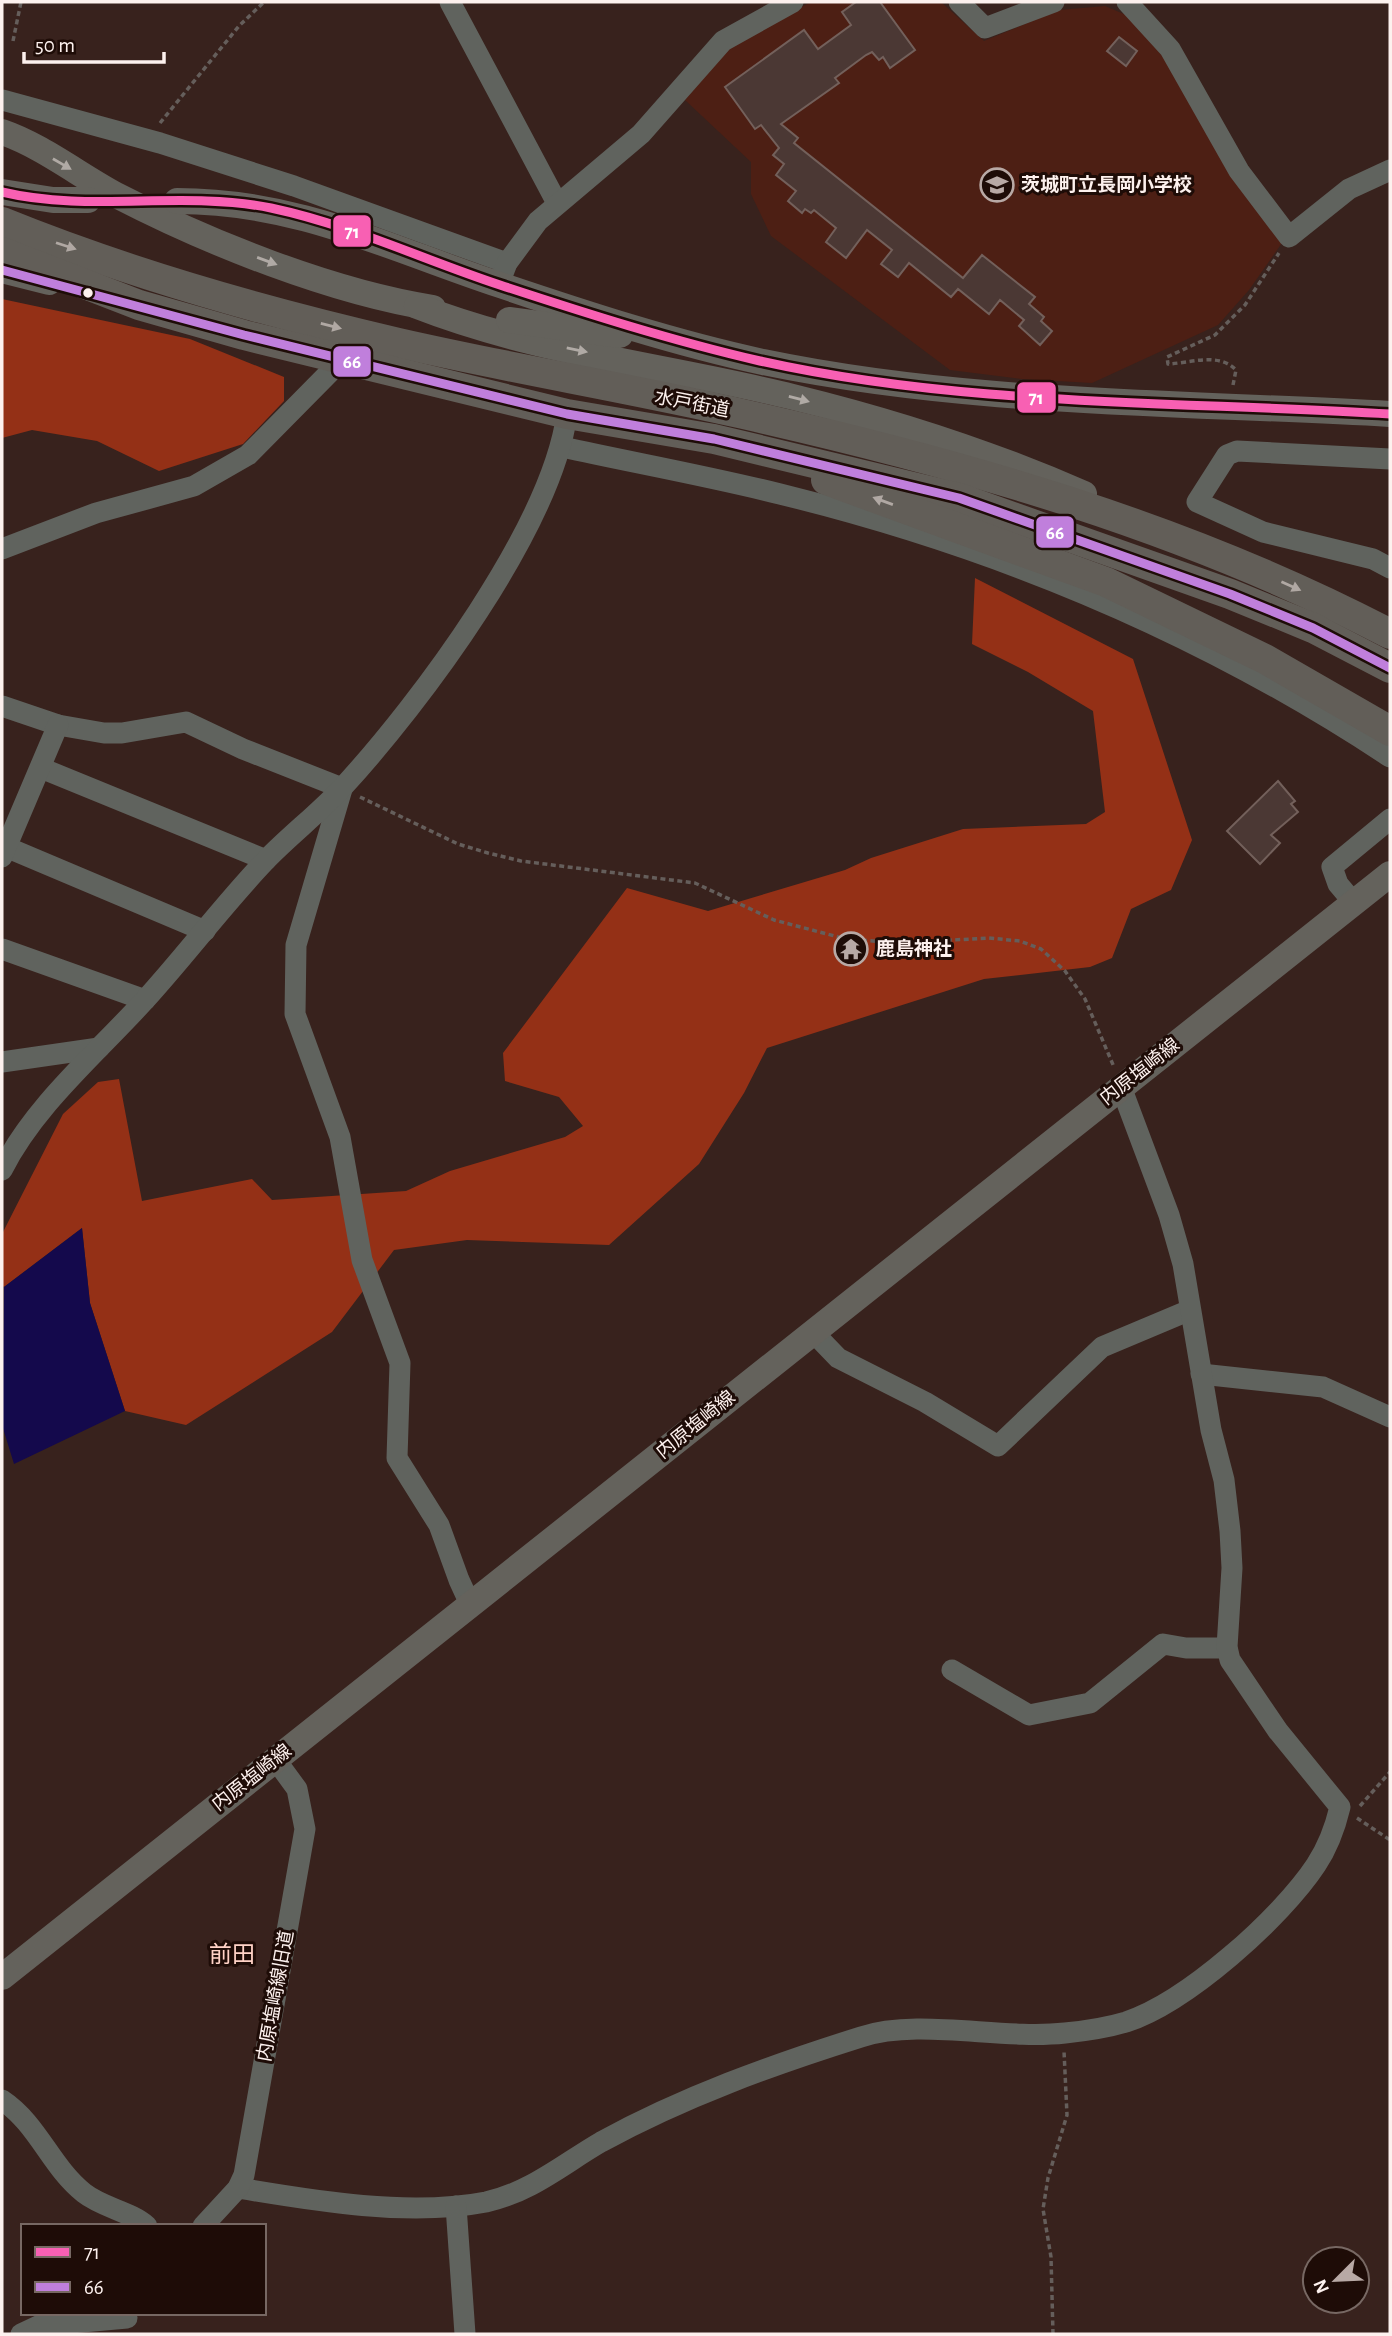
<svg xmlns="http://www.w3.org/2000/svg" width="1392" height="2336" font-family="'Alegreya Sans','Noto Sans JP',sans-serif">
<rect width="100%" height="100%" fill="#38221d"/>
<path fill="#4d1f14" d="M811,2H941L984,41L1059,10L1105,6L1133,18L1179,78L1284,240L1249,290L1218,325L1092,383L1022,379L950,370L771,236L751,194V162L685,100L731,44Z"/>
<g fill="#943016">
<path d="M2,299L190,339L284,377V401L243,444L159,471L97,441L32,430L2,438Z"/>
<path d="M975,578L1133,659L1192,840L1171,890L1131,909L1112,958L1090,967L984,979L767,1048L744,1093L699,1164L609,1245L467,1240L394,1250L332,1332L186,1425L125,1411L90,1303L82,1228L4,1287L2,1285V1234L63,1114L98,1082L119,1079L142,1201L252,1179L272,1200L406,1191L450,1171L565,1137L583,1126L559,1097L505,1081L503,1053L627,888L708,911L845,870L871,858L963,829L1086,824L1105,812L1093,711L1028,672L972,644Z"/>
</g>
<path fill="#14094c" d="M82,1228L90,1303L125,1411L14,1464L2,1425L4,1287Z"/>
<g fill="#4b3834" stroke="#73605b" stroke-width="2">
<path d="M856,2H880L915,50L890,68L883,57L879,60L872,52L866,55L835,78L839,83L781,124L798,138L794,143L963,278L982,255L1035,297L1029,304L1044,317L1041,321L1052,331L1040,345L1019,326L1024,320L1000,300L989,314L958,289L951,297L909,263L898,277L881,264L892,250L867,230L846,258L826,242L836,228L814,210L811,213L805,209L802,213L788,201L796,191L776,175L784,164L773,155L779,148L761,125L755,129L725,87L804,30L818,49L851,25L842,12Z"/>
<path d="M1119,37L1137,51L1126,66L1107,51Z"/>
<path d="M1278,781L1295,801L1291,804L1298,812L1271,835L1280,843L1260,864L1227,831Z"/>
</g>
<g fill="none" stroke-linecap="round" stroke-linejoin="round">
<g stroke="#655e5b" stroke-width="3.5" stroke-dasharray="5 3.5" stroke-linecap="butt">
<path d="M13,41L21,2"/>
<path d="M160,123L239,26L264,2"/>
<path d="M1233,385L1236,370C1219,352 1190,363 1168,364L1167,357L1215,335L1245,305L1279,253"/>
<path d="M360,797L458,844L488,853L521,861L695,883L774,920L846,939L899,943L989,938L1020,941L1041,949L1065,971L1085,999L1114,1067"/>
<path d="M1360,1806L1390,1772"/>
<path d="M1357,1818L1390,1840"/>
<path d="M1053,2334L1051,2257L1043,2209L1048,2178L1067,2115L1064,2051"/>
</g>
<g stroke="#60635e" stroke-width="21">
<path d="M450,2L557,203"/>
<path d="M959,2L985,28L1054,2"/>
<path d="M1127,2L1170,49L1239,171L1289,237L1349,189L1390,170"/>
<path d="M2,100L160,143L294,186L507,263"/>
<path d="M502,276L507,263L538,221L641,134L723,41L793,2"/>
<path d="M562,447C635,463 708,476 780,494C997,547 1204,634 1390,757"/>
<path d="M1390,459L1237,451L1227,455L1197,502L1263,532L1373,559L1390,568"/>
<path d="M2,549L96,513L194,486L248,455L329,373L338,358"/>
<path d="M2,706L58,725L104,733H122L186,722L243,749L342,788"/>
<path d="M41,768L266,860"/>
<path d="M342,789L296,945L295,1014L340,1137L362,1260L400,1363L397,1458L439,1525L459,1580L471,1606"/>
<path d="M6,847L205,931"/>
<path d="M2,857L58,725"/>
<path d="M1354,903L1338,884L1332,867L1390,819"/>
<path d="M2,949L145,1000"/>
<path d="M2,1062L99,1048"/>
<path d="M2,1170C35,1105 95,1055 144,1001C186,955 223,905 266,860C290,835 319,813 343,787C421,702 551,528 567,414"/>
<path d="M812,1331L838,1358L925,1402L998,1446L1102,1347L1190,1310"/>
<path d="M1201,1374L1323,1387L1390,1417"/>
<path d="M952,1670L1029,1715L1090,1703L1163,1644L1186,1648H1227"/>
<path d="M2,2100C38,2124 51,2167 84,2193C103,2208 130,2211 147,2226"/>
<path d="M238,2188C315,2201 409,2217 486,2202C531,2192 563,2164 601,2142C683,2097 772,2065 861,2037C919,2018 1000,2040 1065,2033C1085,2031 1106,2028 1126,2022C1187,2002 1281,1918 1316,1865C1328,1847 1335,1828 1340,1807L1278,1731L1230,1660L1227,1647L1232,1568L1230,1531L1224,1480L1211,1430L1183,1264L1169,1215L1121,1087"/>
<path d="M456,2206L465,2334"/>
<path d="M203,2226L238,2188L244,2175L305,1829L297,1789L275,1759"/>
<path d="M21,2334L38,2326L127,2318"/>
</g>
<g stroke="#64625c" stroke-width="26">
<path d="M2,132C43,146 80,176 118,196C209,243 332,292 433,308"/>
<path d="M2,192L53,200H88"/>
<path d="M177,201C298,201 388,248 500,285C586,314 675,343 763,362C970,405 1181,402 1390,414"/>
<path d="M2,270L49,282"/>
<path d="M417,306C537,353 668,366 793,397C891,421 991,453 1084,494"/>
<path d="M509,320L620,335"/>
<path d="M2,1977L1390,874"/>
</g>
<g stroke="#625e58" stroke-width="30">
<path d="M2,222C130,274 265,312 399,343C513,369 629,388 743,414C965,464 1188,528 1390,634"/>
<path d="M2,252L139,305L244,335L567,414L714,439L959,498L1230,594L1313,628L1390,668"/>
<path d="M826,480L1106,582L1265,659L1390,731"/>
</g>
<defs>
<path id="bus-1" d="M2,192C90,213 183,190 271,208C351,225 424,260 500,285C585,313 673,341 760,361C966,407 1181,401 1390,414"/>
<path id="bus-2" d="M2,270L244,335L567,414L714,439L959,498L1230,594L1313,628L1390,668"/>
</defs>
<use href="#bus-1" stroke="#1e0c07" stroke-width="14"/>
<use href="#bus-2" stroke="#1e0c07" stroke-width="14"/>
<use href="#bus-1" stroke="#f860b3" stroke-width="9"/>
<use href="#bus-2" stroke="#c07fdc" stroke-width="9"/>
</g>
<defs><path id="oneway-solid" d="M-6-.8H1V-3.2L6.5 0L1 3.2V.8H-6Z" transform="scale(1.75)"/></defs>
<g fill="#b0aaa5">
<use href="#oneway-solid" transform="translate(62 164) rotate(30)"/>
<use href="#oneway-solid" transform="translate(267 261) rotate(20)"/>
<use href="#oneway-solid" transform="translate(577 350) rotate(12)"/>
<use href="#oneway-solid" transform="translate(799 399) rotate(15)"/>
</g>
<g fill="#b0a8a3">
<use href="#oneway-solid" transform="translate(66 246) rotate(18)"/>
<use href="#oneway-solid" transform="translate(331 326) rotate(14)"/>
<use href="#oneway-solid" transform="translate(883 501) rotate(-160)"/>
<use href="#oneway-solid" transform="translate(1291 586) rotate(24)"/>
</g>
<defs>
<symbol id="school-ring" viewBox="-11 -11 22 22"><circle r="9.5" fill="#1e0c07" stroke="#b8a9a5" stroke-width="1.5"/><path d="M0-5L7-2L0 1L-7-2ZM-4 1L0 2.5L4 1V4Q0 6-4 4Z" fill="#b8a9a5"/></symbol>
<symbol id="temple-ring" viewBox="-11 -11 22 22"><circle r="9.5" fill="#1e0c07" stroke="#b8a9a5" stroke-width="1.5"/><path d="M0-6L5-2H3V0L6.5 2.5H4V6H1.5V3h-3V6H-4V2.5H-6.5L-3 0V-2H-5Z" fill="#b8a9a5"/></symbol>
</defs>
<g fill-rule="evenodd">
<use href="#school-ring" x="978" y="166" width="38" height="38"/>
<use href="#temple-ring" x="832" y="930" width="38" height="38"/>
</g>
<circle fill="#fdf1ee" stroke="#1e0c07" stroke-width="2.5" cx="88" cy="293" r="6"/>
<g text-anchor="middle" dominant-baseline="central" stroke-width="6" stroke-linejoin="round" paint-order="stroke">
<g font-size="19" font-weight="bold" fill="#fdf1ee" stroke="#1e0c07" text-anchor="start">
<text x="1021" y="185">茨城町立長岡小学校</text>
<text x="876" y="949">鹿島神社</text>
</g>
<g font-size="19" fill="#fdf1ee" stroke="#1e0c07">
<text transform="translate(692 404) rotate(11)">水戸街道</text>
<text transform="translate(1140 1072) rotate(-38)">内原塩崎線</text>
<text transform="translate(696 1425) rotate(-39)">内原塩崎線</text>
<text transform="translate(252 1778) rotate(-38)">内原塩崎線</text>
<text transform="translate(276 1996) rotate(-80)">内原塩崎線旧道</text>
</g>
<g font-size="23" fill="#ffd2c6" stroke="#1e0c07">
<text x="232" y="1955">前田</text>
</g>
</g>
<g stroke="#1e0c07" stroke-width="2.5">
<rect x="332" y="214" width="40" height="34" rx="7" fill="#f860b3"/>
<rect x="332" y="345" width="40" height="33" rx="7" fill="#c07fdc"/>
<rect x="1016" y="381" width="41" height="33" rx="7" fill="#f860b3"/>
<rect x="1035" y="515" width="40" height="34" rx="7" fill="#c07fdc"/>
</g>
<g font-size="19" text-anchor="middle" font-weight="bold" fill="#fff">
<text x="352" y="238">71</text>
<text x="352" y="368">66</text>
<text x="1036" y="404">71</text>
<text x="1055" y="539">66</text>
</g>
<rect width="1392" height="2336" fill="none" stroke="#fdf1ee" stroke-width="7"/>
<rect x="21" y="2224" width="245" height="91" fill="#1e0c07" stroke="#776863" stroke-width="2"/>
<rect x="35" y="2247" width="35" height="10" fill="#f860b3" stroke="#776863" stroke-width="2"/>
<text x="84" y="2259" font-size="21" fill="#fdf1ee">71</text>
<rect x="35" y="2282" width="35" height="10" fill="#c07fdc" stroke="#776863" stroke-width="2"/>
<text x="84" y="2294" font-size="21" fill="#fdf1ee">66</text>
<g transform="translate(1336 2280) rotate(246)"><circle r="33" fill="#1e0c07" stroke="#776863" stroke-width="2"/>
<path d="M0-5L12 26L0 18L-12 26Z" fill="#b8a9a5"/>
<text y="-10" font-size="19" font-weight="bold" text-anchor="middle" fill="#fdf1ee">N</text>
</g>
<path d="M24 52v10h140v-10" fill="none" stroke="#fdf1ee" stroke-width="3.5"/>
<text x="35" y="52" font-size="21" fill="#fdf1ee" stroke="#1e0c07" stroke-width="5" paint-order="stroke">50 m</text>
</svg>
